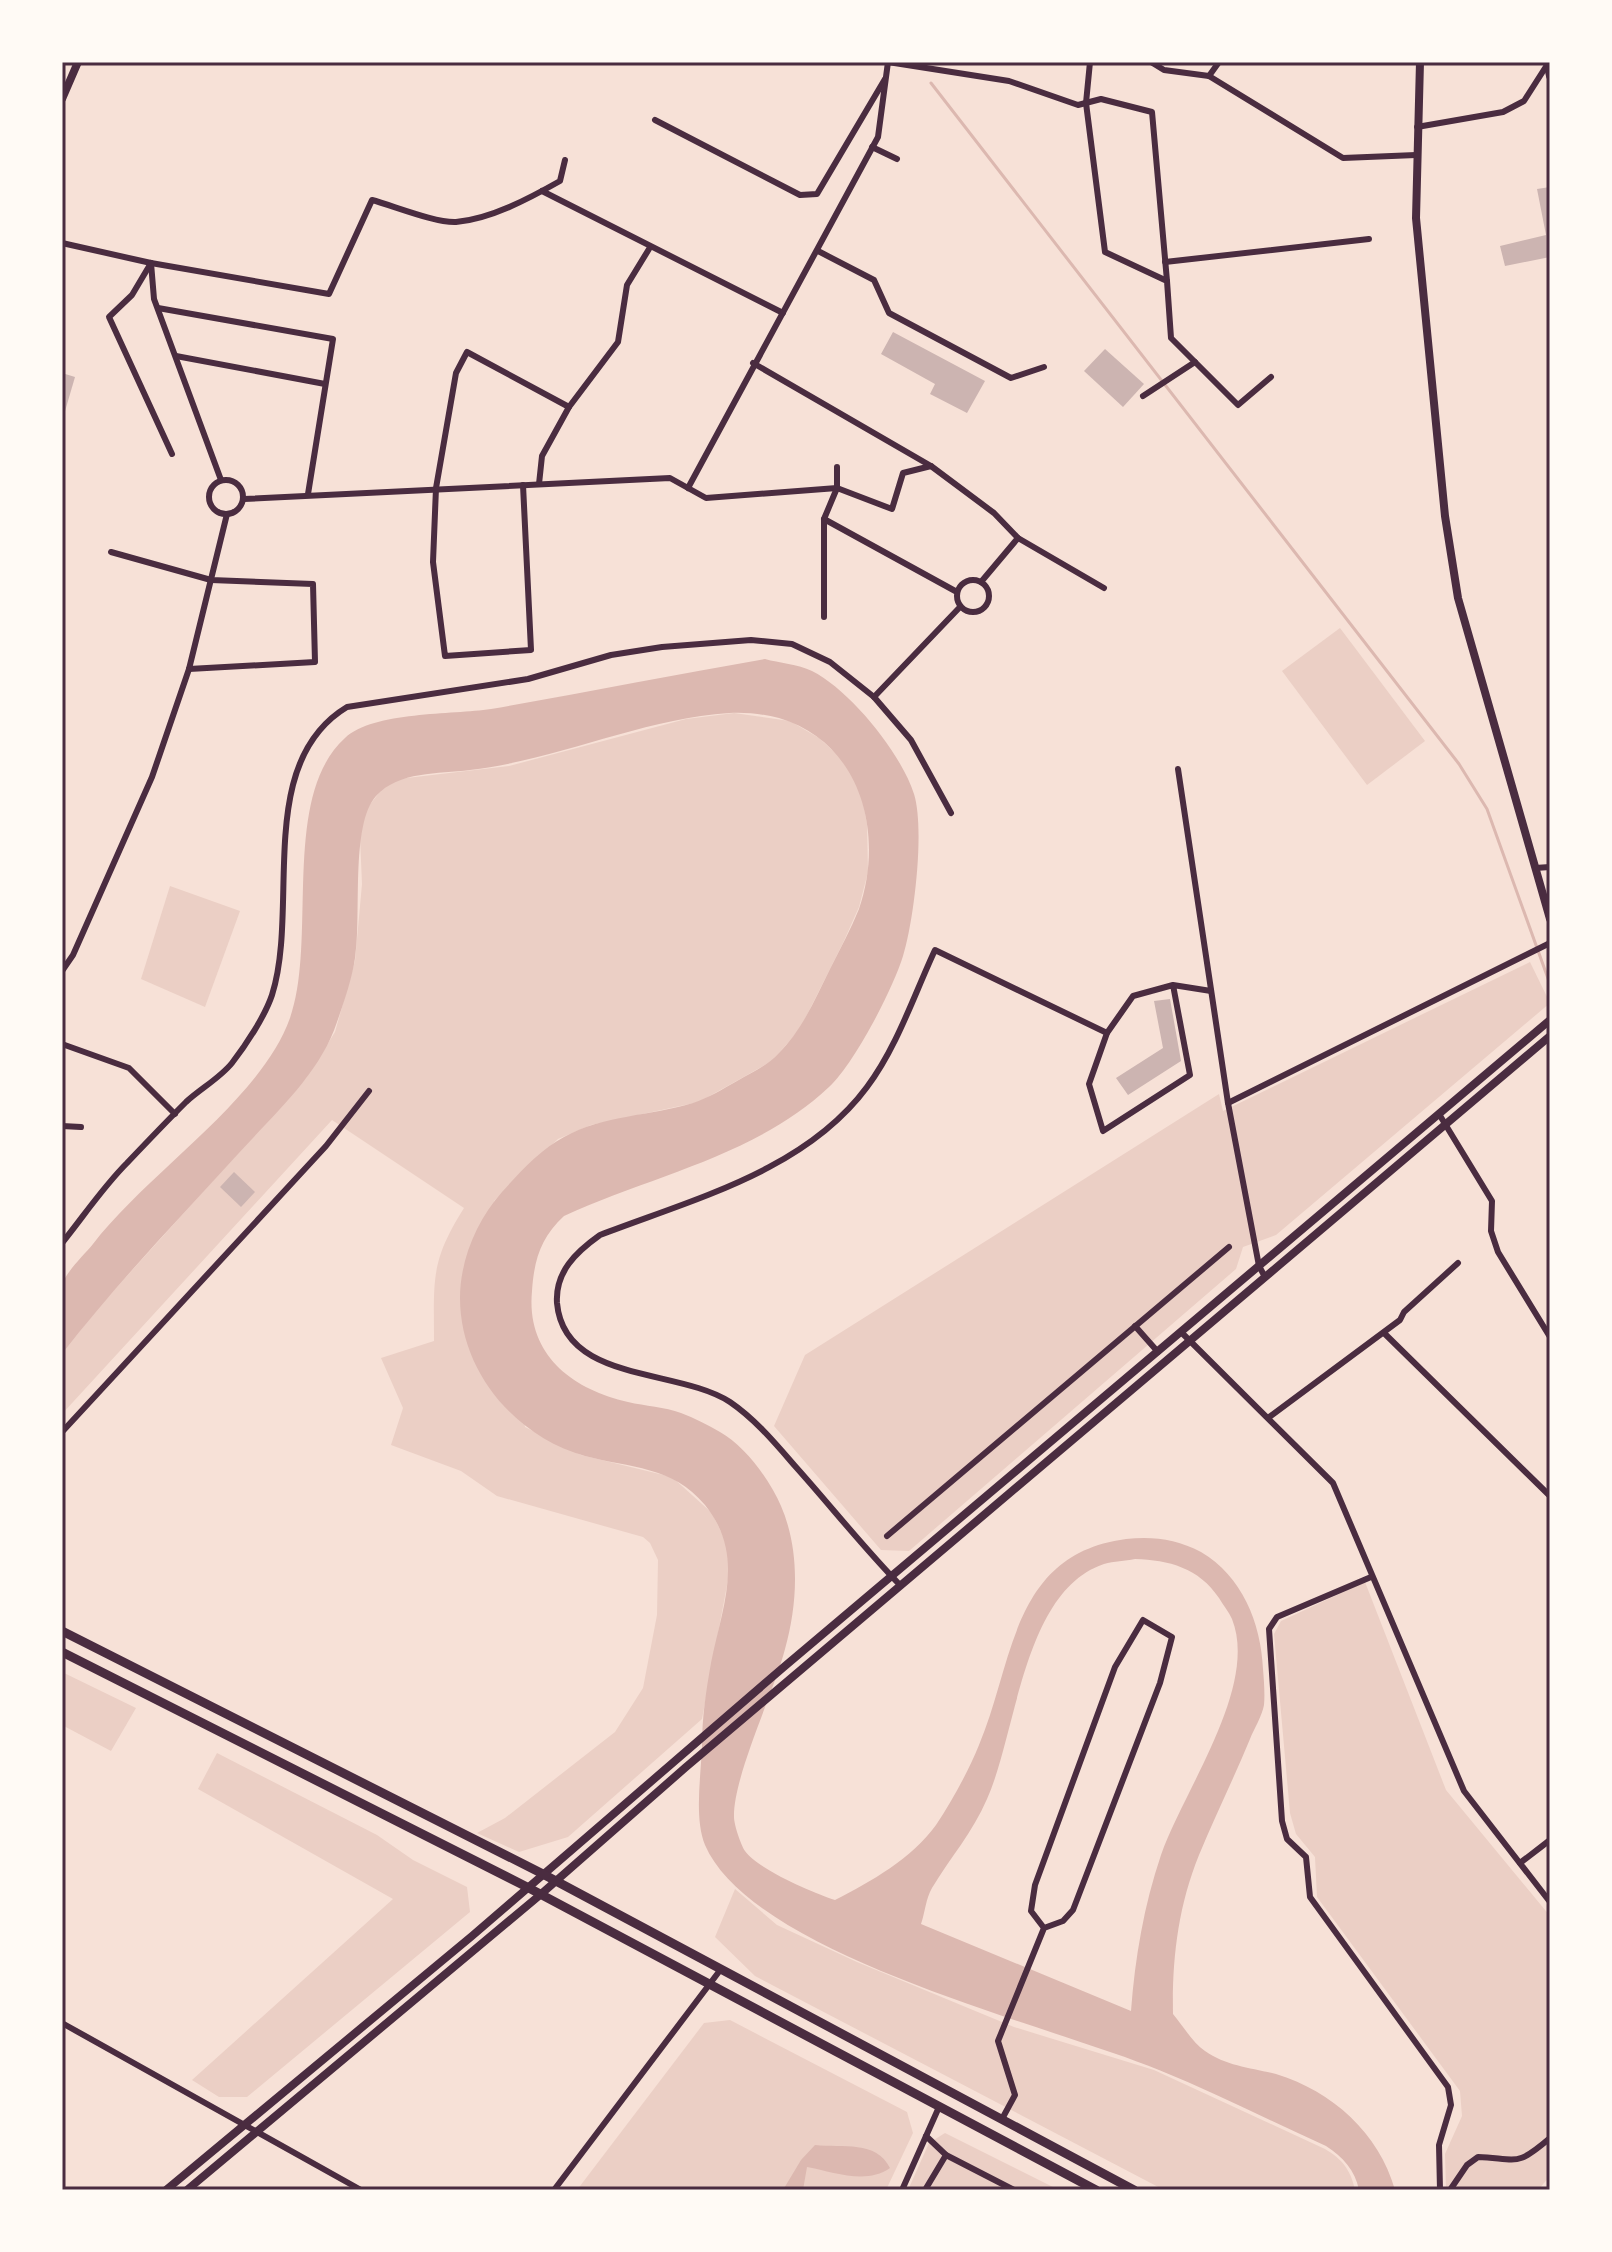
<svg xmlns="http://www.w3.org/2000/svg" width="1612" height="2252" font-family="'Source Sans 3',sans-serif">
<rect width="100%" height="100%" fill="#f7e1d7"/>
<g fill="#ebcfc5">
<path d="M1340,628L1425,741L1367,785L1282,671Z"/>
<path d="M734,713L790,721L819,738L842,759L860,786L867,824L868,872L859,907L843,943L800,1029L772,1061L699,1102L591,1125L558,1139L494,1201L525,1427L581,1455L672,1477L712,1513L724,1538L731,1564L702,1719L568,1837L519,1852L477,1833L505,1818L615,1732L643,1688L657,1615L658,1560L650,1543L643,1537L497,1496L461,1471L391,1445L403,1408L381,1358L434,1341C434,1280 430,1262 464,1208L332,1120L62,1414V1354L98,1308L306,1078L335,1032L355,961L362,884L360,837L365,811L382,789L398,779L509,766L686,719Z"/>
<path d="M170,886L240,911L205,1007L141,979Z"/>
<path d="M1530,962L1550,1003L1276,1235L1243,1247L1236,1269L909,1551L881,1550L774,1426L805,1355L1219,1094L1223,1111Z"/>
<path d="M1365,1582L1446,1790L1550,1916V2176L1538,2190H1446L1445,2154L1462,2116L1460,2091L1317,1897L1315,1857L1296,1834L1290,1813L1274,1634L1281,1621Z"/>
<path d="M62,1672L136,1708L111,1751L62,1725Z"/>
<path d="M217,1753L377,1835L413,1860L467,1887L470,1912L247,2097H219L192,2080L393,1899L198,1789Z"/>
<path d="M735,1889L777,1925L857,1962L1014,2027L1154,2070L1325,2149C1342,2159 1351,2170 1355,2190H1164L755,1976L715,1937Z"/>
<path d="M730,2020L907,2112L913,2133L886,2190H577L704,2023Z"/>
<path d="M945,2133L1059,2190H908L929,2143Z"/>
</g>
<g fill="#dcb8b0" fill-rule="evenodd">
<path d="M765,659C779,663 798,664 812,671C850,690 901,753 914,794C925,829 914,921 903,956C893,989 854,1064 829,1087C756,1156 653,1175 564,1216C541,1237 534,1260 532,1291C526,1354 571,1389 628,1402C645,1406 665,1407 681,1413C694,1418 708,1425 720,1432C745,1446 770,1480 781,1506C800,1550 798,1603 785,1649C774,1692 733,1777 734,1817C734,1825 741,1845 745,1851C759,1870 814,1893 835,1900C872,1881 911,1859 936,1825C952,1801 968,1772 979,1745C1014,1663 1011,1554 1126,1539C1152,1536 1177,1539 1201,1552C1242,1576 1261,1623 1263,1669C1264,1681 1265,1694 1264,1705C1262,1716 1254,1729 1250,1739C1234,1778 1215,1816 1199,1855C1178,1907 1172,1959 1173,2014C1183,2026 1193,2043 1205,2051C1226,2066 1252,2068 1276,2074C1332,2091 1379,2133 1395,2190H1359C1355,2170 1343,2157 1326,2146C1270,2121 1216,2093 1159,2070C1050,2025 753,1956 705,1845C694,1818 701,1776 702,1746C702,1718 706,1691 711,1663C722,1607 746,1556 705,1505C673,1466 630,1468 585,1456C516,1437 460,1372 460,1298C460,1260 477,1220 502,1192C520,1172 541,1149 564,1137C603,1115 651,1116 693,1103C708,1098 723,1089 737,1081C752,1072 767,1066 778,1054C803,1029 815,999 830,969C840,949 851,929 859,909C885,834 861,742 779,718C763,714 746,712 729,713C641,719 557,760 470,770C438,774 399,771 376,796C350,825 362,916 355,958C352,979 344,1002 337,1022C320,1074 274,1114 238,1154C178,1220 116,1284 62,1354C62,1338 57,1295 63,1282C69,1269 84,1255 93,1244C148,1172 261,1100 290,1018C318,940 280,797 345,738C374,711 452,715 491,709C582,693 673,675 765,659ZM1135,1559C1169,1560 1199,1568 1219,1598C1223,1605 1229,1612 1232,1619C1259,1687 1183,1791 1161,1855C1144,1905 1135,1958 1131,2011L921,1924C925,1912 926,1898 932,1888C950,1858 973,1832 987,1799C1017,1732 1023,1591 1104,1564C1114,1561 1125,1561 1135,1559Z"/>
<path d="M815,2145C843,2148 876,2140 890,2168C866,2185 834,2172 807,2167L803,2190H783L801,2160Z"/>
</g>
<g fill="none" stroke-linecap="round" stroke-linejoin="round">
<path stroke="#dcb8b0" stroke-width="3" d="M931,83L1459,764L1487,809L1550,984"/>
</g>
<g fill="#ccb4b1">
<path d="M1550,187V257L1505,266L1500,246L1546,235L1537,189Z"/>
<path d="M893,332L985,381L967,413L930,394L935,384L881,354Z"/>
<path d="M1105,349L1144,384L1123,407L1084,371Z"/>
<path d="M62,373L75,377L63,418H62Z"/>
<path d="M1170,999L1181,1061L1128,1095L1116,1078L1163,1048L1154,1001Z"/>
<path d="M234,1172L255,1192L241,1207L220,1187Z"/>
</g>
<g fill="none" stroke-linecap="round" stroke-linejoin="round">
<g stroke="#4a2c40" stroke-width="6">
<path d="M888,62L1009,81L1078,105L1101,99L1152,112L1167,281"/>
<path d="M1090,62L1086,103L1105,252L1167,281L1171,338L1238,405L1271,377"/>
<path d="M1151,62L1164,70L1209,76L1343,158L1416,155"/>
<path d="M1209,76L1219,62"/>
<path d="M655,120L800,195L817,194L885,79"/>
<path d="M1417,127L1503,112L1524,101L1547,65"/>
<path d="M872,147L897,159"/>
<path d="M542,191L783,313"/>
<path d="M62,243L151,263L329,294L372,200C394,206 436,223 456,222C491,219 530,198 560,181L565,160"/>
<path d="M818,251L874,280L889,313L1011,378L1044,367"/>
<path d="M1165,262L1369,239"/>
<path d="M151,263L154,299L221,480"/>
<path d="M151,263L132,295L109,317L172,454"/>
<path d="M158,308L333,339L308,494"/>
<path d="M176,356L325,384"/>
<path d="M753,363L931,466L994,513L1018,538L1104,588"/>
<path d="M1143,396L1195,362"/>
<circle cx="226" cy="497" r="17"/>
<path d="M539,484L542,456L569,407L618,342L627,285L649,249"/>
<path d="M523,485L531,650L445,656L433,562L436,488L456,373L467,352L569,407"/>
<path d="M688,488L878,137L888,62"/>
<path d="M244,499L670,478L706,498L837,488L892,509L903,473L931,466"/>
<path d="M824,519L957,592"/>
<path d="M111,552L211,580L313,584L315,662L189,669"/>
<circle cx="973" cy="596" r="16"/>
<path d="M981,582L1018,538"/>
<path d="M824,617V519L837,488V467"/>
<path d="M874,697L960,607"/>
<path d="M1178,769L1228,1103L1259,1266L1265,1277"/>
<path d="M1535,868L1550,867"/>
<path d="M62,971L73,955L152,777L189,669L227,514"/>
<path d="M1173,985L1190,1075L1103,1131L1089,1084L1107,1033L1133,996L1173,985L1211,991"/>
<path d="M62,1044L129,1068L175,1114"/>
<path d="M1228,1103L1550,943"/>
<path d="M1439,1114L1492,1201L1491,1231L1498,1252L1550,1337"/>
<path d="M62,1126L81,1127"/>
<path d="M62,1243C83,1217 103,1187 127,1163C146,1143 166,1122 186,1102C200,1089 220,1078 232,1063C246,1045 265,1016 272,995C300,907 254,763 347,707L528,679L611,655L662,647L751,640L792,644L830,662L874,697L911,740L951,813"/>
<path d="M1135,1326L1158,1352"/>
<path d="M1182,1333L1333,1483L1464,1791L1550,1902"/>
<path d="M1384,1333L1550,1496"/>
<path d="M1268,1418L1400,1320L1404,1312L1458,1263"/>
<path d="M62,1432L326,1146L369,1091"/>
<path d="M887,1536L1229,1247"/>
<path d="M1371,1577L1277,1617L1269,1629L1282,1821L1287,1839L1306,1857L1310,1897L1448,2087L1451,2105L1439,2145L1440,2190"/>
<path d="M900,1585C863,1547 830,1505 795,1466C775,1443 755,1419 730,1402C678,1368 564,1383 557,1303C555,1272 576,1252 600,1235C693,1199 805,1171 867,1087C897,1047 914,995 935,950L1107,1033"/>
<path d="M1520,1863L1550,1840"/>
<path d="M62,2023L361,2190"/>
<path d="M1002,2119L1015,2095L998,2041L1044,1928L1063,1921L1073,1910L1160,1683L1172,1637L1143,1620L1115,1667L1035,1885L1031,1911L1044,1928"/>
<path d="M926,2136L946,2155L1014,2190"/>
<path d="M554,2190L721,1969"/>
<path d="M902,2190L939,2107"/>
<path d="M925,2190L946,2155"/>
<path d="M1450,2190L1467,2165L1478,2157C1519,2159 1516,2167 1550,2138"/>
</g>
<g stroke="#4a2c40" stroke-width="8">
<path d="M1420,62L1416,218L1445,516L1458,598L1550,919"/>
<path d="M1547,62L1550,76"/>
<path d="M62,99L78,62"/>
<path d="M166,2190L472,1936L785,1666L1550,1020"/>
<path d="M187,2190L540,1895L686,1767L1550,1036"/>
</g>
<g stroke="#4a2c40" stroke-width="9">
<path d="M62,1631L541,1873L1134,2190"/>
<path d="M62,1652L527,1887L1096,2190"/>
</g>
</g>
<rect width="1612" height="2252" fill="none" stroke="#fffaf5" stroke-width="128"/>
<rect x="64" y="64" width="1484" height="2124" fill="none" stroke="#4a2c40" stroke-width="3"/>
</svg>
